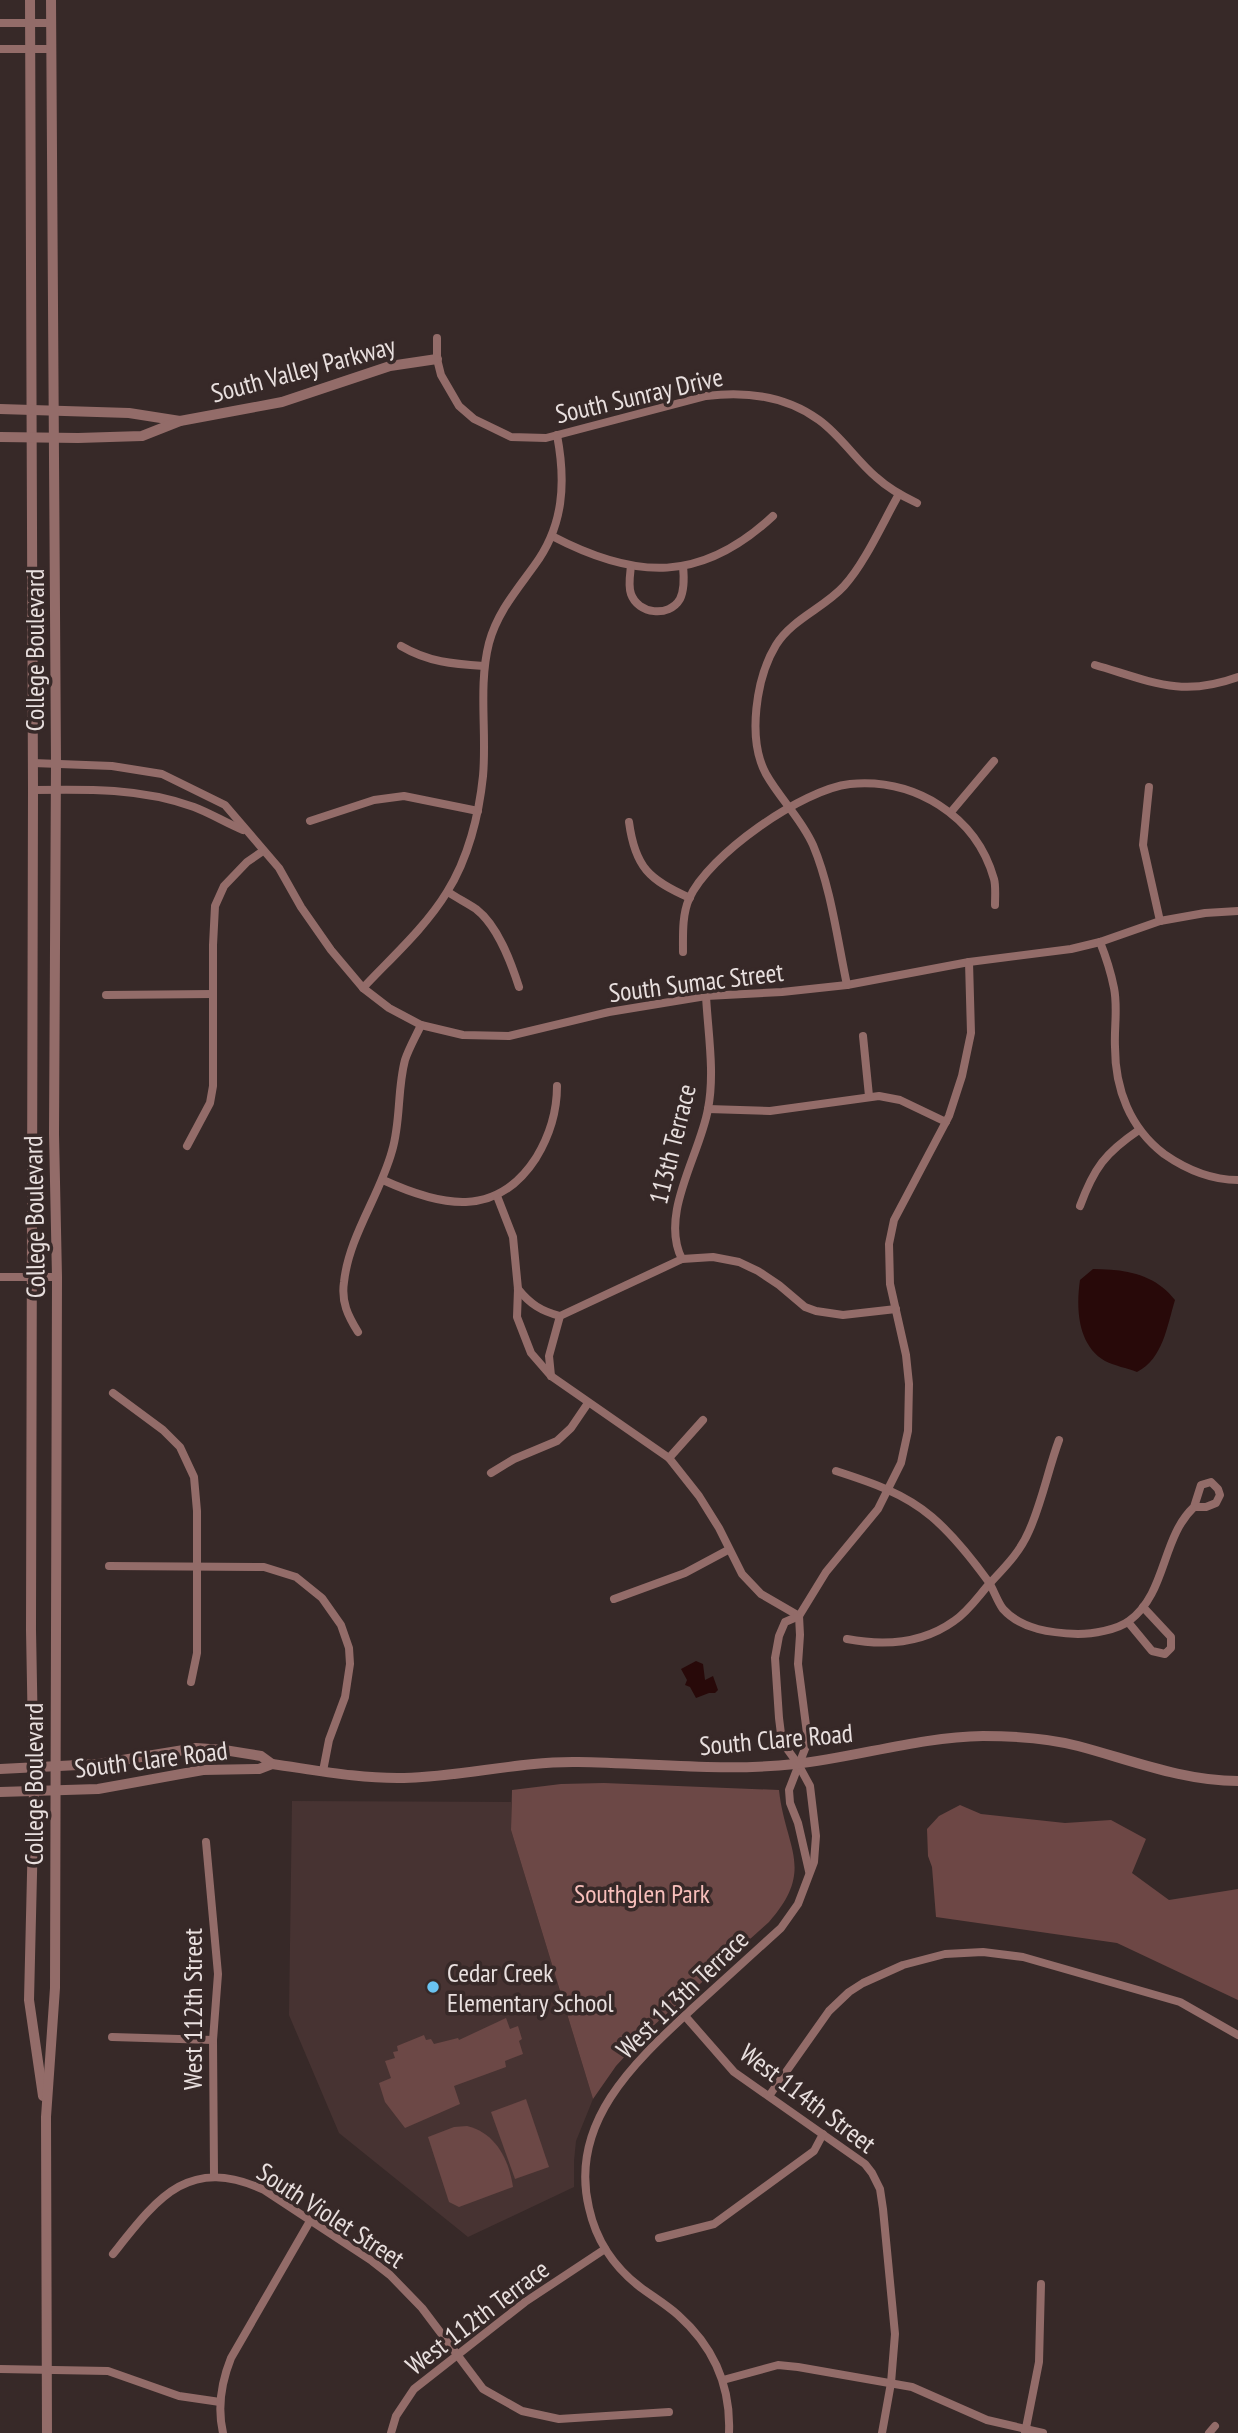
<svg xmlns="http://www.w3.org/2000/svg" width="1238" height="2433" font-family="'PT Sans Narrow',sans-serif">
<rect width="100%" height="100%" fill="#372928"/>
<path fill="#473332" d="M292,1801L511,1802V1830L593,2099L576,2141L574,2161V2187L468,2237L339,2133L289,2015Z"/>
<g fill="#6c4846">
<path d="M604,1783L779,1790C785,1848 816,1869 769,1922L652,2027L616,2066L593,2099L511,1830L512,1790L561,1784Z"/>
<path d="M506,2018L510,2029L518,2026L522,2039L519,2041L523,2054L505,2061L506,2067L454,2086L460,2104L405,2128L385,2102L379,2083L391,2078L385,2061L395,2058L393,2052L398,2051L397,2046L424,2035L426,2040L431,2039L434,2044L458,2038L459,2040Z"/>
<path d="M526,2099L549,2167L515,2179L491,2112Z"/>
<path d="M467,2126C496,2133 509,2160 513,2187L459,2207L449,2202L428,2137L454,2127Z"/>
</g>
<path fill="#6d4745" d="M960,1805L981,1814L1065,1823L1111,1820L1146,1839L1132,1873L1169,1900L1238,1889V2000L1117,1943L936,1917L932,1867L928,1856L927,1829L939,1816Z"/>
<g fill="#280909">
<path d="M1093,1269C1125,1269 1155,1274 1175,1300C1167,1326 1163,1359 1137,1372C1127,1368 1115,1366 1105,1361C1077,1345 1076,1307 1080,1280Z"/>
<path d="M696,1661L703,1664L705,1680L713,1676L718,1690L715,1693H709L696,1698L690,1687L685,1685L687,1680L681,1669Z"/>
</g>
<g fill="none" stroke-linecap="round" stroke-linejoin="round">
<g stroke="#936c69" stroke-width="8">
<path d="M0,23H51"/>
<path d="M0,49H51"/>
<path d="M437,338V359L441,375L459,406L474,419L511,437L546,438L706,396C746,391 786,396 819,420C841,436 856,460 876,477C888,488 902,496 917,503"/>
<path d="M552,536C636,580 701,583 773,516"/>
<path d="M631,566C630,575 628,586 631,594C638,614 669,618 680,599C685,589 684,576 683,566"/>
<path d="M401,646C428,662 453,664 484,666"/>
<path d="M1095,665C1150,681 1181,698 1238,677"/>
<path d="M33,763L112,766L162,774L225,805L279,868L301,907L331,950L363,988L389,1008L421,1025L463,1035L509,1036L609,1012L706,996L782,992L847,985L969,962L1071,949L1100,942L1160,921L1205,913L1238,911"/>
<path d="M1149,787L1143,845L1160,921"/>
<path d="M33,790C87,789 142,788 194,807C210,813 226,823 243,830"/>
<path d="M951,812L994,761"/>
<path d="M310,821L374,800L404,796L478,811"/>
<path d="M629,822C635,867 649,880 690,898"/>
<path d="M448,892C457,898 467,903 476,909C498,926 511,962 519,987"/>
<path d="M1100,942C1106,957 1111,973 1114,988C1118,1008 1114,1027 1115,1047C1115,1089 1130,1128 1164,1154C1187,1170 1210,1180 1238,1180"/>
<path d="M683,952C683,935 682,915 689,899C708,855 803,789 850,784C914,778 976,815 994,879C996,886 995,897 995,905"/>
<path d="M847,985C837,938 831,888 813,845C801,818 780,799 766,774C747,739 756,678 776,645C792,619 824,608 844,586C865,563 883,522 899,494"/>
<path d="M363,988C391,958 425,928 447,892C468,859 479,815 483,776C487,733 478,686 489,643C497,613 516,591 534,566C564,526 566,482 557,435"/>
<path d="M106,995L213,994"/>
<path d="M863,1036L869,1096"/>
<path d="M708,1109L770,1111L879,1096L900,1100L946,1122"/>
<path d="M187,1146L210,1103L213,1086V945L215,906L224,886L247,862L263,851"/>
<path d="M383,1180C440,1206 496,1220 536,1158C550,1135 557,1112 557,1086"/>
<path d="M497,1196L513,1237L518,1289L517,1317L531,1353L551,1376L669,1458L699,1496L719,1528L742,1574L761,1594L799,1616"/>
<path d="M1080,1206C1094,1168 1105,1153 1139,1130"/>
<path d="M682,1259C659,1214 700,1155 708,1109C715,1073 708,1033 706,996"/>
<path d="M0,1277H57"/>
<path d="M518,1289C530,1304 541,1311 560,1316"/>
<path d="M358,1332C348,1316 341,1302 344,1282C349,1236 380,1195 392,1151C401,1121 397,1090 405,1060C409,1048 416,1036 421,1025"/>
<path d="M551,1376L549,1356L560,1316L682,1259L713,1257L739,1262L758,1271L779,1285L805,1307L816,1311L843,1315L896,1309"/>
<path d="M113,1393L163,1430L180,1447L194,1477L197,1511V1653L191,1682"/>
<path d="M669,1458L703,1420"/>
<path d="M836,1471C870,1482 904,1493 932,1517C953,1535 972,1559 988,1581C994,1590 997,1601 1003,1609C1022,1630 1052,1633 1078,1634C1092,1634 1117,1630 1129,1621C1167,1593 1161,1538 1194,1507H1206L1216,1503L1220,1495L1218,1489L1211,1482L1201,1485L1194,1507"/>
<path d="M491,1473L514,1459L557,1441L571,1428L588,1403"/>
<path d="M109,1566L264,1567L296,1577L322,1598L341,1625L349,1648L350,1664L345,1697L329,1740L323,1771"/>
<path d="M614,1599L685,1573L728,1550"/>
<path d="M799,1616L800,1635L798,1664L808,1741L789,1790L790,1803L798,1823L809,1871"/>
<path d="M1128,1622L1152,1651L1165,1654L1171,1648V1637L1143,1607"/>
<path d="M847,1639C884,1646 922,1644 954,1621C969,1611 979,1595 991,1582C1006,1566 1020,1552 1029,1531C1042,1502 1048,1470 1059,1440"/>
<path d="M206,1842L218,1974L213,2040L214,2176"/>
<path d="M685,2016L734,2072L865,2164L872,2173L880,2189L883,2209L895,2334L891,2383L882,2433"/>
<path d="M112,2037L213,2040"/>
<path d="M769,2096L829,2011L849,1992L863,1983L903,1965L945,1954L983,1952L1023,1957L1180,2002L1238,2035"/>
<path d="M659,2238L714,2224L814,2151L823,2134"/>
<path d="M113,2254C156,2200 188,2154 264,2190L372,2261L390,2275L422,2308L483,2389L522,2411L559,2419L669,2412"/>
<path d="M0,2369L108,2371L179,2396L220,2402"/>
<path d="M723,2380L778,2365L798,2367L912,2387L987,2420L1043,2433"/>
<path d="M223,2433C217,2407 221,2383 231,2358L310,2221"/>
<path d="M391,2433L396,2416L414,2389L525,2302L605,2249"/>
<path d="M729,2433C731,2386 714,2347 678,2315C667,2305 652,2296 640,2287C614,2267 596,2240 589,2208C568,2121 637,2060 694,2007C723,1981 752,1954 781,1928L798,1904L814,1862L816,1836L810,1786L798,1764L782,1742L779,1718L775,1658L779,1636L785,1622L799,1616L826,1572L878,1509L901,1463L908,1431L909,1384L906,1355L890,1284L889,1244L894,1220L949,1116L962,1076L971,1033L969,962"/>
<path d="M1025,2433L1039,2362L1041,2284"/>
<path d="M1209,2433L1215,2426"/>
</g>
<g stroke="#936c69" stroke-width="10">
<path d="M30,0L33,790L31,1630L34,1791L29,2000L43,2096"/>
<path d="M0,409L129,413L180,421"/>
<path d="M0,437L78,438L142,436L180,421L282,402L390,366L437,359"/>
<path d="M0,1769L98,1764L196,1748L224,1750L261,1756L272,1764"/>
<path d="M0,1792L98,1789L203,1770L259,1769L272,1764C315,1770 360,1779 404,1778C462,1777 519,1761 578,1762C650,1763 722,1772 795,1764C858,1757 919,1737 983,1736C1015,1736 1048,1738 1078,1746C1131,1760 1183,1781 1238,1781"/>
<path d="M47,2433L46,2117L55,1988L57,1277L54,1134L56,763L51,0"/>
</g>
</g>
<circle fill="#6ac3f1" stroke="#372928" stroke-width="2.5" cx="433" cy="1987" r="7"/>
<g text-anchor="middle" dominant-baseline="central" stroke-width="7" stroke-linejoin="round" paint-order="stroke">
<g font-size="26" fill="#e8dfde" stroke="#372928">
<text transform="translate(303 369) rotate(-15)">South Valley Parkway</text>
<text transform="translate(639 395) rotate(-13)">South Sunray Drive</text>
<text transform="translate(34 650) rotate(-90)">College Boulevard</text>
<text transform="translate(696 982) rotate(-7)">South Sumac Street</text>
<text transform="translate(672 1144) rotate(-76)">113th Terrace</text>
<text transform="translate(34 1217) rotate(-91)">College Boulevard</text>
<text transform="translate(776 1739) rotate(-5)">South Clare Road</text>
<text transform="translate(151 1759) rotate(-7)">South Clare Road</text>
<text transform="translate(33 1784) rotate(-90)">College Boulevard</text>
<text transform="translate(682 1994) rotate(-44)">West 113th Terrace</text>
<text transform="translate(192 2009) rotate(-90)">West 112th Street</text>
<text transform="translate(808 2098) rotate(37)">West 114th Street</text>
<text transform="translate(331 2215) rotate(33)">South Violet Street</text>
<text transform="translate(477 2317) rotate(-37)">West 112th Terrace</text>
</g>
<g font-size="26" fill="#f8bfbb" stroke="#372928">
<text x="642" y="1893">Southglen Park</text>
</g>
<g font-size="26" fill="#e8dfde" stroke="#372928" text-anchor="start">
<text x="447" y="1972">Cedar Creek<tspan x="447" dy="30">Elementary School</tspan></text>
</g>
</g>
</svg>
